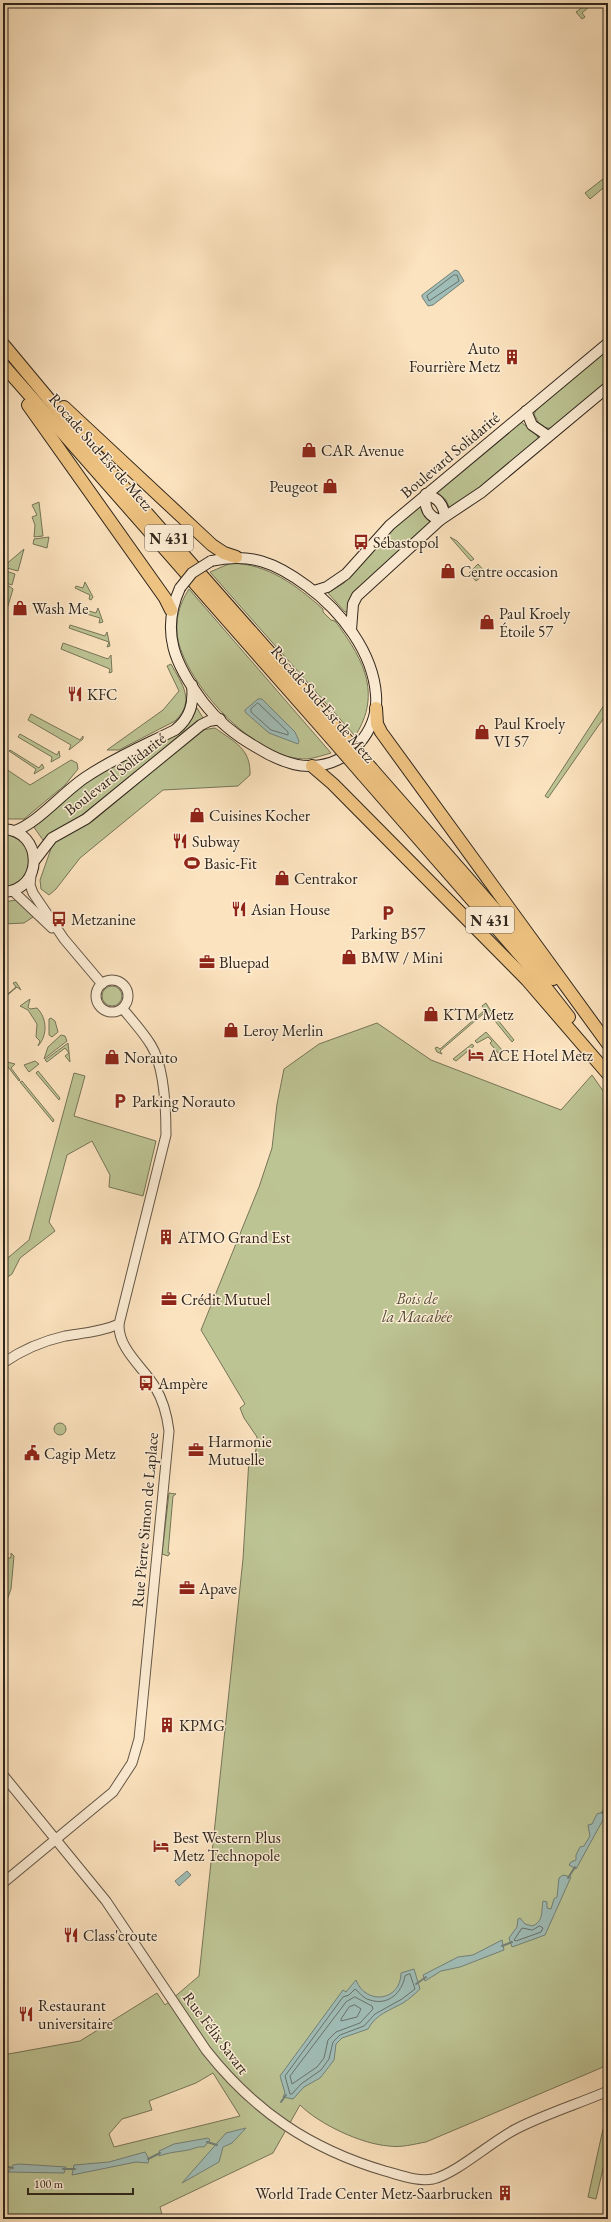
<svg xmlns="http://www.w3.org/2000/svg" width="611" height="2222" font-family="'EB Garamond',serif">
<rect width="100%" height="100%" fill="#fce3bf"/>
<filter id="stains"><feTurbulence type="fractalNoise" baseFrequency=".005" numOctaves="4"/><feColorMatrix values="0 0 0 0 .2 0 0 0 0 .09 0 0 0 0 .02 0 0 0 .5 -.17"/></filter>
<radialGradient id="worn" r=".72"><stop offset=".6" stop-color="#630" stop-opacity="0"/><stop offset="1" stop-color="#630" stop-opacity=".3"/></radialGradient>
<g fill="#bdc494" stroke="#767558" fill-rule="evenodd">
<path d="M588,3L590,6L582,13L585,17L582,19L576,12Z"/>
<path d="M608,175L606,179L608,184L590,199L585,193Z"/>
<path d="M608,348V382L553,428H541L534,414L538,407Z"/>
<path d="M521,422L536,434L539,439L471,495L450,509L446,500L436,491Z"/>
<path d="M39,502L43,536L34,537L35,525L32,517L37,515L32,505Z"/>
<path d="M421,504L425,516L432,523L348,612H345L328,593L344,583L392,529Z"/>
<path d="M49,537L47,548L33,544L34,539Z"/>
<path d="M450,537L457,541L474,559L471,561Z"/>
<path d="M24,549L18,571L3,567Z"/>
<path d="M231,563C268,564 296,585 323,609V612L331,620L335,621C362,657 383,693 355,736L210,572Z"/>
<path d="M478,564L486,573L476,581L469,573Z"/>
<path d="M3,570L15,574L12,585L3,582Z"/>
<path d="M85,582L93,597L91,600L89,599L90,595L75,588L76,586L83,588Z"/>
<path d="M9,586L13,589L5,616L3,610L7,587Z"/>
<path d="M189,589L331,753C324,755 315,758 307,759C256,760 192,690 179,644C174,624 178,606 189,589Z"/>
<path d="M71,606L96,613L98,608L103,622L99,623L100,618L70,609Z"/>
<path d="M70,625L105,636L107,632L110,646L107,647L109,642L69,628Z"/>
<path d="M63,643L108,659L111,655L112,672L109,673L110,669L61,649Z"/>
<path d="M171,664C182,684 196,701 175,721L119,750H107L163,710L179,691L167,666Z"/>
<path d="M608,699V712L548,798L545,796Z"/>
<path d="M197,708L203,718L78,820L60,828L43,840L33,826L81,785L133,754L182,730Z"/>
<path d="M31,714L80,740L83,736V739L69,750L71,745L28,720Z"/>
<path d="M215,728C234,742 251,748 250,775L238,786L163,790L80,858L56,889L49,895L41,889L40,880L53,843L94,820L202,730Z"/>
<path d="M20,734L57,755L59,751L60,757L51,762L52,757L18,737Z"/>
<path d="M10,750L39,768L42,764L44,768L34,774L36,769L9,751Z"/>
<path d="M71,760L77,763L78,769L65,785L24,819H3V767L30,785Z"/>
<path d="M3,834C38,839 38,882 3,887Z"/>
<path d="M17,900L33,917L24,923L3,924V902Z"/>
<path d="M16,982L21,990L17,987L4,998L8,1002L3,1005V998L16,987L13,983Z"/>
<circle cx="112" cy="996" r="10"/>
<path d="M30,999L28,1007L30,1009L37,1008C47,1018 48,1035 38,1046L40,1041L36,1037L37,1024L28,1010L20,1006Z"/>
<path d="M486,1003L492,1013L487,1017L483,1014L440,1051L442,1054L437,1052L435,1048L437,1047L440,1049L485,1010L482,1006Z"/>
<path d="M51,1018L55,1021L58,1032L52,1037L49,1035V1019Z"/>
<path d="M497,1019L514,1040L512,1042L495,1021Z"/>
<path d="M377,1023L431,1060L561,1110L592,1075L608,1098V2065L426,2142C414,2144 401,2148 389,2146C361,2144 319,2124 300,2105L273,2153L160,2207L163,2219H3V2055L80,2041L157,1993L165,2005L199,1976L243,1559L249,1459H255L257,1437L244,1418L240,1408L245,1404L201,1330L259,1187L272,1148L277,1104L284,1069L319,1044ZM213,2073L240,2116L114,2147L109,2134L122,2119L152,2110L149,2101L196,2083Z"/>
<path d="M486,1032L502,1050L498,1053L490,1043L492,1041L488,1037L477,1043L475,1041Z"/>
<path d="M61,1035L65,1036L67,1041L44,1059L48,1047Z"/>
<path d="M68,1043L70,1062L65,1056L69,1053L65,1048L47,1062L45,1060Z"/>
<path d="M472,1044L474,1046L456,1061L453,1059Z"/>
<path d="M3,1061L15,1064L11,1068L20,1080L19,1081L5,1063L3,1065Z"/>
<path d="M35,1061L39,1064L29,1072L24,1065Z"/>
<path d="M38,1071L60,1098L59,1100L36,1073Z"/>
<path d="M74,1073L85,1076L74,1116L156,1141L143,1196L109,1187L110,1175L92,1141L67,1155L49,1222L55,1231L20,1258L12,1274L3,1280V1262L29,1240Z"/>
<path d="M22,1081L54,1120L53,1122L20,1082Z"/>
<circle cx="60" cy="1429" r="6"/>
<path d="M169,1493L176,1494L173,1496L168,1553H170L168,1556L162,1554Z"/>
<path d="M4,1552L8,1553L7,1558H11V1553L14,1556L11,1589L3,1611Z"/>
<path d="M603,2129L608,2131V2147L596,2199L588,2197Z"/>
</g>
<g fill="#a0bdb7" stroke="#738179">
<path d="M455,270L458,271L464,281L433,305L428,306L422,297V295Z"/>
<path d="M258,699H262L295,732L299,741L298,744L269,733L245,712V710Z"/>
<path d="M608,1744V1802L604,1790Z"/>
<path d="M603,1812L604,1818L576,1869L569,1865L571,1862L576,1860V1855L580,1847L584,1846L590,1836L588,1825L592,1824L597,1814Z"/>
<path d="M187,1871L191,1875L179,1886L175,1881Z"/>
<path d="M563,1875L571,1877L545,1935L512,1947L509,1938L517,1927L518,1919L520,1918L525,1924L532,1926C544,1922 541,1911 543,1901L547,1902V1908L551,1909L554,1899L557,1897L559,1878Z"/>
<path d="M502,1940L504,1950L460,1967L441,1971L425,1981L423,1975L458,1957L473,1955Z"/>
<path d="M414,1969L420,1989C415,1994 409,1999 403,2003C390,2010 375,2015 368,2029L342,2038L336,2044L334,2060L324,2073L320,2078L304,2087L293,2099L283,2097L285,2093L280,2076L343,1990L346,1992L356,1980C366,2006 401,2001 401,1973Z"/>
<path d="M246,2128L232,2143L223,2147L219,2162L182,2183L226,2133Z"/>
<path d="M208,2138L210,2140L204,2147C197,2146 194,2149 188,2150C178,2152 170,2152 159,2156V2151L174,2144Z"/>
<path d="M145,2152L149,2159L148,2163L136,2162L72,2175L74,2165L109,2162Z"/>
<path d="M19,2164L66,2167L64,2173L8,2172L13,2165Z"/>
</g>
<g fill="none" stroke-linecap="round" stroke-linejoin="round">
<g stroke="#68726a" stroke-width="1">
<path d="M454,275H457L459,281L429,301L427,296Z"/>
<path d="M258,703L288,732V735L271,730L251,712V709Z"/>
<path d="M540,1926L543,1928L541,1932L516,1941L514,1940L522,1928L532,1930Z"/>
<path d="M410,1974L415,1989L402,1999L375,2014L364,2026L340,2035L333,2042L329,2059L321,2070L301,2084L292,2094H290L285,2076L343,1997L349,1995L355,1989C360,1993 364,1999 370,2000C388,2006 402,1993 405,1976Z"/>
<path d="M355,1997L372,2006L373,2009L360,2023L336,2032L328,2040L324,2058L317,2067L292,2084L290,2076L346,2002Z"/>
<path d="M355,2005L361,2009L357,2017L341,2021V2019L349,2007Z"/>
</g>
<g stroke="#738179" stroke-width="2">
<path d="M602,1813L608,1801"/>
<path d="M568,1878L575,1867"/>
<path d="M502,1946L512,1942"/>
<path d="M416,1984L426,1977"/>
<path d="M281,2102L286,2095"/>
<path d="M207,2142L217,2145"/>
<path d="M148,2159L160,2153"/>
<path d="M3,2166L13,2168"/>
<path d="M63,2169H75"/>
</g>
<defs>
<g id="tertiary">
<path d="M31,876L30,885L33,893L64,939L102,984"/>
<path d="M13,891L52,928"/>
<circle cx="112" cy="996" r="16"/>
<path d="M3,1363C22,1350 43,1341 65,1336C83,1333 101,1332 119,1324"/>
<path d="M3,1775L106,1901L206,2050C254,2111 310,2149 385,2171C400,2175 417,2182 433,2179C456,2174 492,2141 516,2129C545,2114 578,2104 608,2091"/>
<path d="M3,1883L113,1792L132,1763L139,1739L169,1431C167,1415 163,1400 155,1387C143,1367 118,1349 119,1324L166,1135C166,1110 164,1066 151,1045C143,1032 132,1020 123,1009"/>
</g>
<g id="secondary">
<path d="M526,411L532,425L548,436"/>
<path d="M426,494C424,507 427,516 440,520"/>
<path d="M426,494C437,498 443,503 445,516"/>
<path d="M180,588C160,632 175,665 203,702C217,720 236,736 256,747C272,757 293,767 312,766C349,765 379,731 376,695C373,652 341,611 307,586C276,563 250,552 211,561"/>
<path d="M314,591L327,587L346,574L390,525L608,343"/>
<path d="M351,630L353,604L357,596L440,520L482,492L608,387"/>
<path d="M3,829C44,830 44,891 3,892"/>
<path d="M15,831C39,822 63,792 86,777C114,758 145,745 175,730C190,718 194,704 192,685"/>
<path d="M35,860L52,838L86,819L201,725L209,721L220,719"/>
</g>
<g id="trunk">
<path d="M3,344L93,452L338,730"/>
<path d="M3,365L330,737"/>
<path d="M28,405L165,598L171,610"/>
<path d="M64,407L212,545L224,553L236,557"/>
<path d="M376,708L377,724L381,732L608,1044"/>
<path d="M312,766L333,784L527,980L608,1074"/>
<path d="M372,769L507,923L553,979"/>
<path d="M363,775L526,962L569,1017"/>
</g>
</defs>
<use href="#tertiary" stroke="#635545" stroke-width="11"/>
<use href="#secondary" stroke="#30261c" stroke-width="12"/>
<use href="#trunk" stroke="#30261c" stroke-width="14"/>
<use href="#tertiary" stroke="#fdedd5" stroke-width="9"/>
<use href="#secondary" stroke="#fdedd5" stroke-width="10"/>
<use href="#trunk" stroke="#eec280" stroke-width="12"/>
<defs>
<path id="secondary-bridge" d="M180,588L192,573L211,561"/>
<g id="trunk-bridge">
<path d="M338,730L372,769"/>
<path d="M330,737L363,775"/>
</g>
</defs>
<use href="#secondary-bridge" stroke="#30261c" stroke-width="12" stroke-linecap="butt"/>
<use href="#trunk-bridge" stroke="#30261c" stroke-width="14" stroke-linecap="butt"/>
<use href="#secondary-bridge" stroke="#fdedd5" stroke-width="10"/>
<use href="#trunk-bridge" stroke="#eec280" stroke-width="12"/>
</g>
<defs>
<symbol id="building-bare" viewBox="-9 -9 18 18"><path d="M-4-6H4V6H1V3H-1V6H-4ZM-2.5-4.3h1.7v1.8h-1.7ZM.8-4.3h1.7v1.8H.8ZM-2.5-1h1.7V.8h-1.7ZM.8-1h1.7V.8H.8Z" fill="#8f2418" stroke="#fdedd5" stroke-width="2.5" paint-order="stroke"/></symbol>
<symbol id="shop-bare" viewBox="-9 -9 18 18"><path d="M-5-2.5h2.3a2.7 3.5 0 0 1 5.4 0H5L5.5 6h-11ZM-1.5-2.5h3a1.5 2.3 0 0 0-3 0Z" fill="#8f2418" stroke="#fdedd5" stroke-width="2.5" paint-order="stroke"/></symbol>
<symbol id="bus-bare" viewBox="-9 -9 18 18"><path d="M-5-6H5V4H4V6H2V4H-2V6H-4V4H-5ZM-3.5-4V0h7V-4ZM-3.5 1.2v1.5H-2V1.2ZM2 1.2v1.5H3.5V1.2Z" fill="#8f2418" stroke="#fdedd5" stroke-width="2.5" paint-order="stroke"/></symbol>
<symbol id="restaurant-bare" viewBox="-9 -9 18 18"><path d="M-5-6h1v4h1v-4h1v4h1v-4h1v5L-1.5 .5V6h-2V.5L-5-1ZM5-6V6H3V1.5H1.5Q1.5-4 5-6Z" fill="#8f2418" stroke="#fdedd5" stroke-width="2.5" paint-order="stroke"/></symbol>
<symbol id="stadium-bare" viewBox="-9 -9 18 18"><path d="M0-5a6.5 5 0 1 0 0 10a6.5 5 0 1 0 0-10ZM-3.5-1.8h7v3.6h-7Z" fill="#8f2418" stroke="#fdedd5" stroke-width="2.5" paint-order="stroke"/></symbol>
<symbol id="parking-bare" viewBox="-9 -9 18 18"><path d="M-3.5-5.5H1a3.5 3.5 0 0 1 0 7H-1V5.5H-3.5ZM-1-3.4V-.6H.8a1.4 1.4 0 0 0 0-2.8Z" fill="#8f2418" stroke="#fdedd5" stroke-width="2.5" paint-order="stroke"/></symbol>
<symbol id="office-bare" viewBox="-9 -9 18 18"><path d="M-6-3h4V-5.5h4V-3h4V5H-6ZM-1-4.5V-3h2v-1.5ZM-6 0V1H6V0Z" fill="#8f2418" stroke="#fdedd5" stroke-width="2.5" paint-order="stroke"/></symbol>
<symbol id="hotel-bare" viewBox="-9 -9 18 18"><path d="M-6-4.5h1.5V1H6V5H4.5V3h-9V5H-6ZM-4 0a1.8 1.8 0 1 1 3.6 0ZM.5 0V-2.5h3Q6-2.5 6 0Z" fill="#8f2418" stroke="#fdedd5" stroke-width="2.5" paint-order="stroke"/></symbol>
<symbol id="civic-bare" viewBox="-9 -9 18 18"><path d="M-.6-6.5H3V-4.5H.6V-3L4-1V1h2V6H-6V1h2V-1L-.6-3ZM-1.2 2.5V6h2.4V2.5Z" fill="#8f2418" stroke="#fdedd5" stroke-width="2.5" paint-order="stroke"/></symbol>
</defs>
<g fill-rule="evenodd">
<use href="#building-bare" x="501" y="346" width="22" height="22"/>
<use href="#shop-bare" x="298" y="439" width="22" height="22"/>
<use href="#shop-bare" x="319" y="475" width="22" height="22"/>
<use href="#bus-bare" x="350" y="531" width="22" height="22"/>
<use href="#shop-bare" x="437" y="560" width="22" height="22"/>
<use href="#shop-bare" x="9" y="597" width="22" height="22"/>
<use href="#shop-bare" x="476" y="611" width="22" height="22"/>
<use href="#restaurant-bare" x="64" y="683" width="22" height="22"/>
<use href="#shop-bare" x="471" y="721" width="22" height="22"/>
<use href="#shop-bare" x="186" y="804" width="22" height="22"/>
<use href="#restaurant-bare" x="169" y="830" width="22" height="22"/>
<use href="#stadium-bare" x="181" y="852" width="22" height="22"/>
<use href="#shop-bare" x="271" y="867" width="22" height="22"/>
<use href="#restaurant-bare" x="228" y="898" width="22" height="22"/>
<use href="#parking-bare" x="377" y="902" width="22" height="22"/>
<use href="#bus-bare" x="48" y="908" width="22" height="22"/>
<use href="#shop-bare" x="338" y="946" width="22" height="22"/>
<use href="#office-bare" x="196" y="951" width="22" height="22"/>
<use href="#shop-bare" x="420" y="1003" width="22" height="22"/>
<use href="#shop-bare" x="220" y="1019" width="22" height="22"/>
<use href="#hotel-bare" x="465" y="1044" width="22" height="22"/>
<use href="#shop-bare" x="101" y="1046" width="22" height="22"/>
<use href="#parking-bare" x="109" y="1090" width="22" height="22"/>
<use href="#building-bare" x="155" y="1226" width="22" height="22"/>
<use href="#office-bare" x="158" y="1288" width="22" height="22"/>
<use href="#bus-bare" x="135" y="1372" width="22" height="22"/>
<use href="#office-bare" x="185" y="1439" width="22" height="22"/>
<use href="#civic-bare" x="21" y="1442" width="22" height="22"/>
<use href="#office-bare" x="176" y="1577" width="22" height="22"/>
<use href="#building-bare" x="156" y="1714" width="22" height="22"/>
<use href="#hotel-bare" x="150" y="1835" width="22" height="22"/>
<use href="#restaurant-bare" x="60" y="1924" width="22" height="22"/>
<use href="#restaurant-bare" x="15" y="2003" width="22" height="22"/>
<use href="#building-bare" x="494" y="2182" width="22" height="22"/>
</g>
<g text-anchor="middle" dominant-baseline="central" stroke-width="3" stroke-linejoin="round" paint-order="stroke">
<g fill="#fdedd5" stroke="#6e6254" stroke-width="1">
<rect x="145" y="525" width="48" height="26" rx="3"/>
<rect x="466" y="907" width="48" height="26" rx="3"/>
</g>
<g font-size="15" font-weight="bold" fill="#30261c">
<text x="169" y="538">N 431</text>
<text x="490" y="920">N 431</text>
</g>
<g font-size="16" fill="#30261c" stroke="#fdedd5" text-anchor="start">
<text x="500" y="348" text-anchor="end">Auto<tspan x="500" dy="18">Fourrière Metz</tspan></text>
<text x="321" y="450">CAR Avenue</text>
<text x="318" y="486" text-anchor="end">Peugeot</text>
<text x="373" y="542">Sébastopol</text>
<text x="460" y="571">Centre occasion</text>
<text x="32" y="608">Wash Me</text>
<text x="499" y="613">Paul Kroely<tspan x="499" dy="18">Étoile 57</tspan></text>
<text x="87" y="694">KFC</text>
<text x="494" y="723">Paul Kroely<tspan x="494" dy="18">VI 57</tspan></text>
<text x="209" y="815">Cuisines Kocher</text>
<text x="192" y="841">Subway</text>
<text x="204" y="863">Basic-Fit</text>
<text x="294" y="878">Centrakor</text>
<text x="251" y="909">Asian House</text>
<text x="71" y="919">Metzanine</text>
<text x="388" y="933" text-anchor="middle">Parking B57</text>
<text x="361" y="957">BMW / Mini</text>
<text x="219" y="962">Bluepad</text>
<text x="443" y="1014">KTM Metz</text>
<text x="243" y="1030">Leroy Merlin</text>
<text x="488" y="1055">ACE Hotel Metz</text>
<text x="124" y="1057">Norauto</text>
<text x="132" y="1101">Parking Norauto</text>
<text x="178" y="1237">ATMO Grand Est</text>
<text x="181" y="1299">Crédit Mutuel</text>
<text x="158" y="1383">Ampère</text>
<text x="208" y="1441">Harmonie<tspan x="208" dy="18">Mutuelle</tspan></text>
<text x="44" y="1453">Cagip Metz</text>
<text x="199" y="1588">Apave</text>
<text x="179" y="1725">KPMG</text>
<text x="173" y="1837">Best Western Plus<tspan x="173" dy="18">Metz Technopole</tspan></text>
<text x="83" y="1935">Class'croute</text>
<text x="38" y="2005">Restaurant<tspan x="38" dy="18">universitaire</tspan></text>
<text x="493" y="2193" text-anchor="end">World Trade Center Metz-Saarbrucken</text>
</g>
<g font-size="16" fill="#30261c" stroke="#fdedd5">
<text transform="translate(101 452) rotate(49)">Rocade Sud-Est de Metz</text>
<text transform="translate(450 455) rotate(-40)">Boulevard Solidarité</text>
<text transform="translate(323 704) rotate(49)">Rocade Sud-Est de Metz</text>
<text transform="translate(115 774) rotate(-38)">Boulevard Solidarité</text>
<text transform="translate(145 1520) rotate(-85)">Rue Pierre Simon de Laplace</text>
<text transform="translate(216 2033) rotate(53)">Rue Félix Savart</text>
</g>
<g font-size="16" font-style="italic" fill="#534e3a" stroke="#fdedd5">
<text x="417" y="1298">Bois de<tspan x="417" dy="18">la Macabée</tspan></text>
</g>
</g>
<rect width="611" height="2222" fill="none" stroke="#fce3bf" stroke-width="16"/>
<rect x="4" y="4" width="603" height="2214" fill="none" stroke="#30261c" stroke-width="2"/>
<rect x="8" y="8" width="595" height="2206" fill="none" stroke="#30261c"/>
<path d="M28 2188v6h105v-6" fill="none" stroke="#30261c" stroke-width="2"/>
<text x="34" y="2188" font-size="12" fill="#30261c" stroke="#fdedd5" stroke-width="3" paint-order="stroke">100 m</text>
<rect width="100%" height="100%" filter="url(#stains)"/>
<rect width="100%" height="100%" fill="url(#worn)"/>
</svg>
